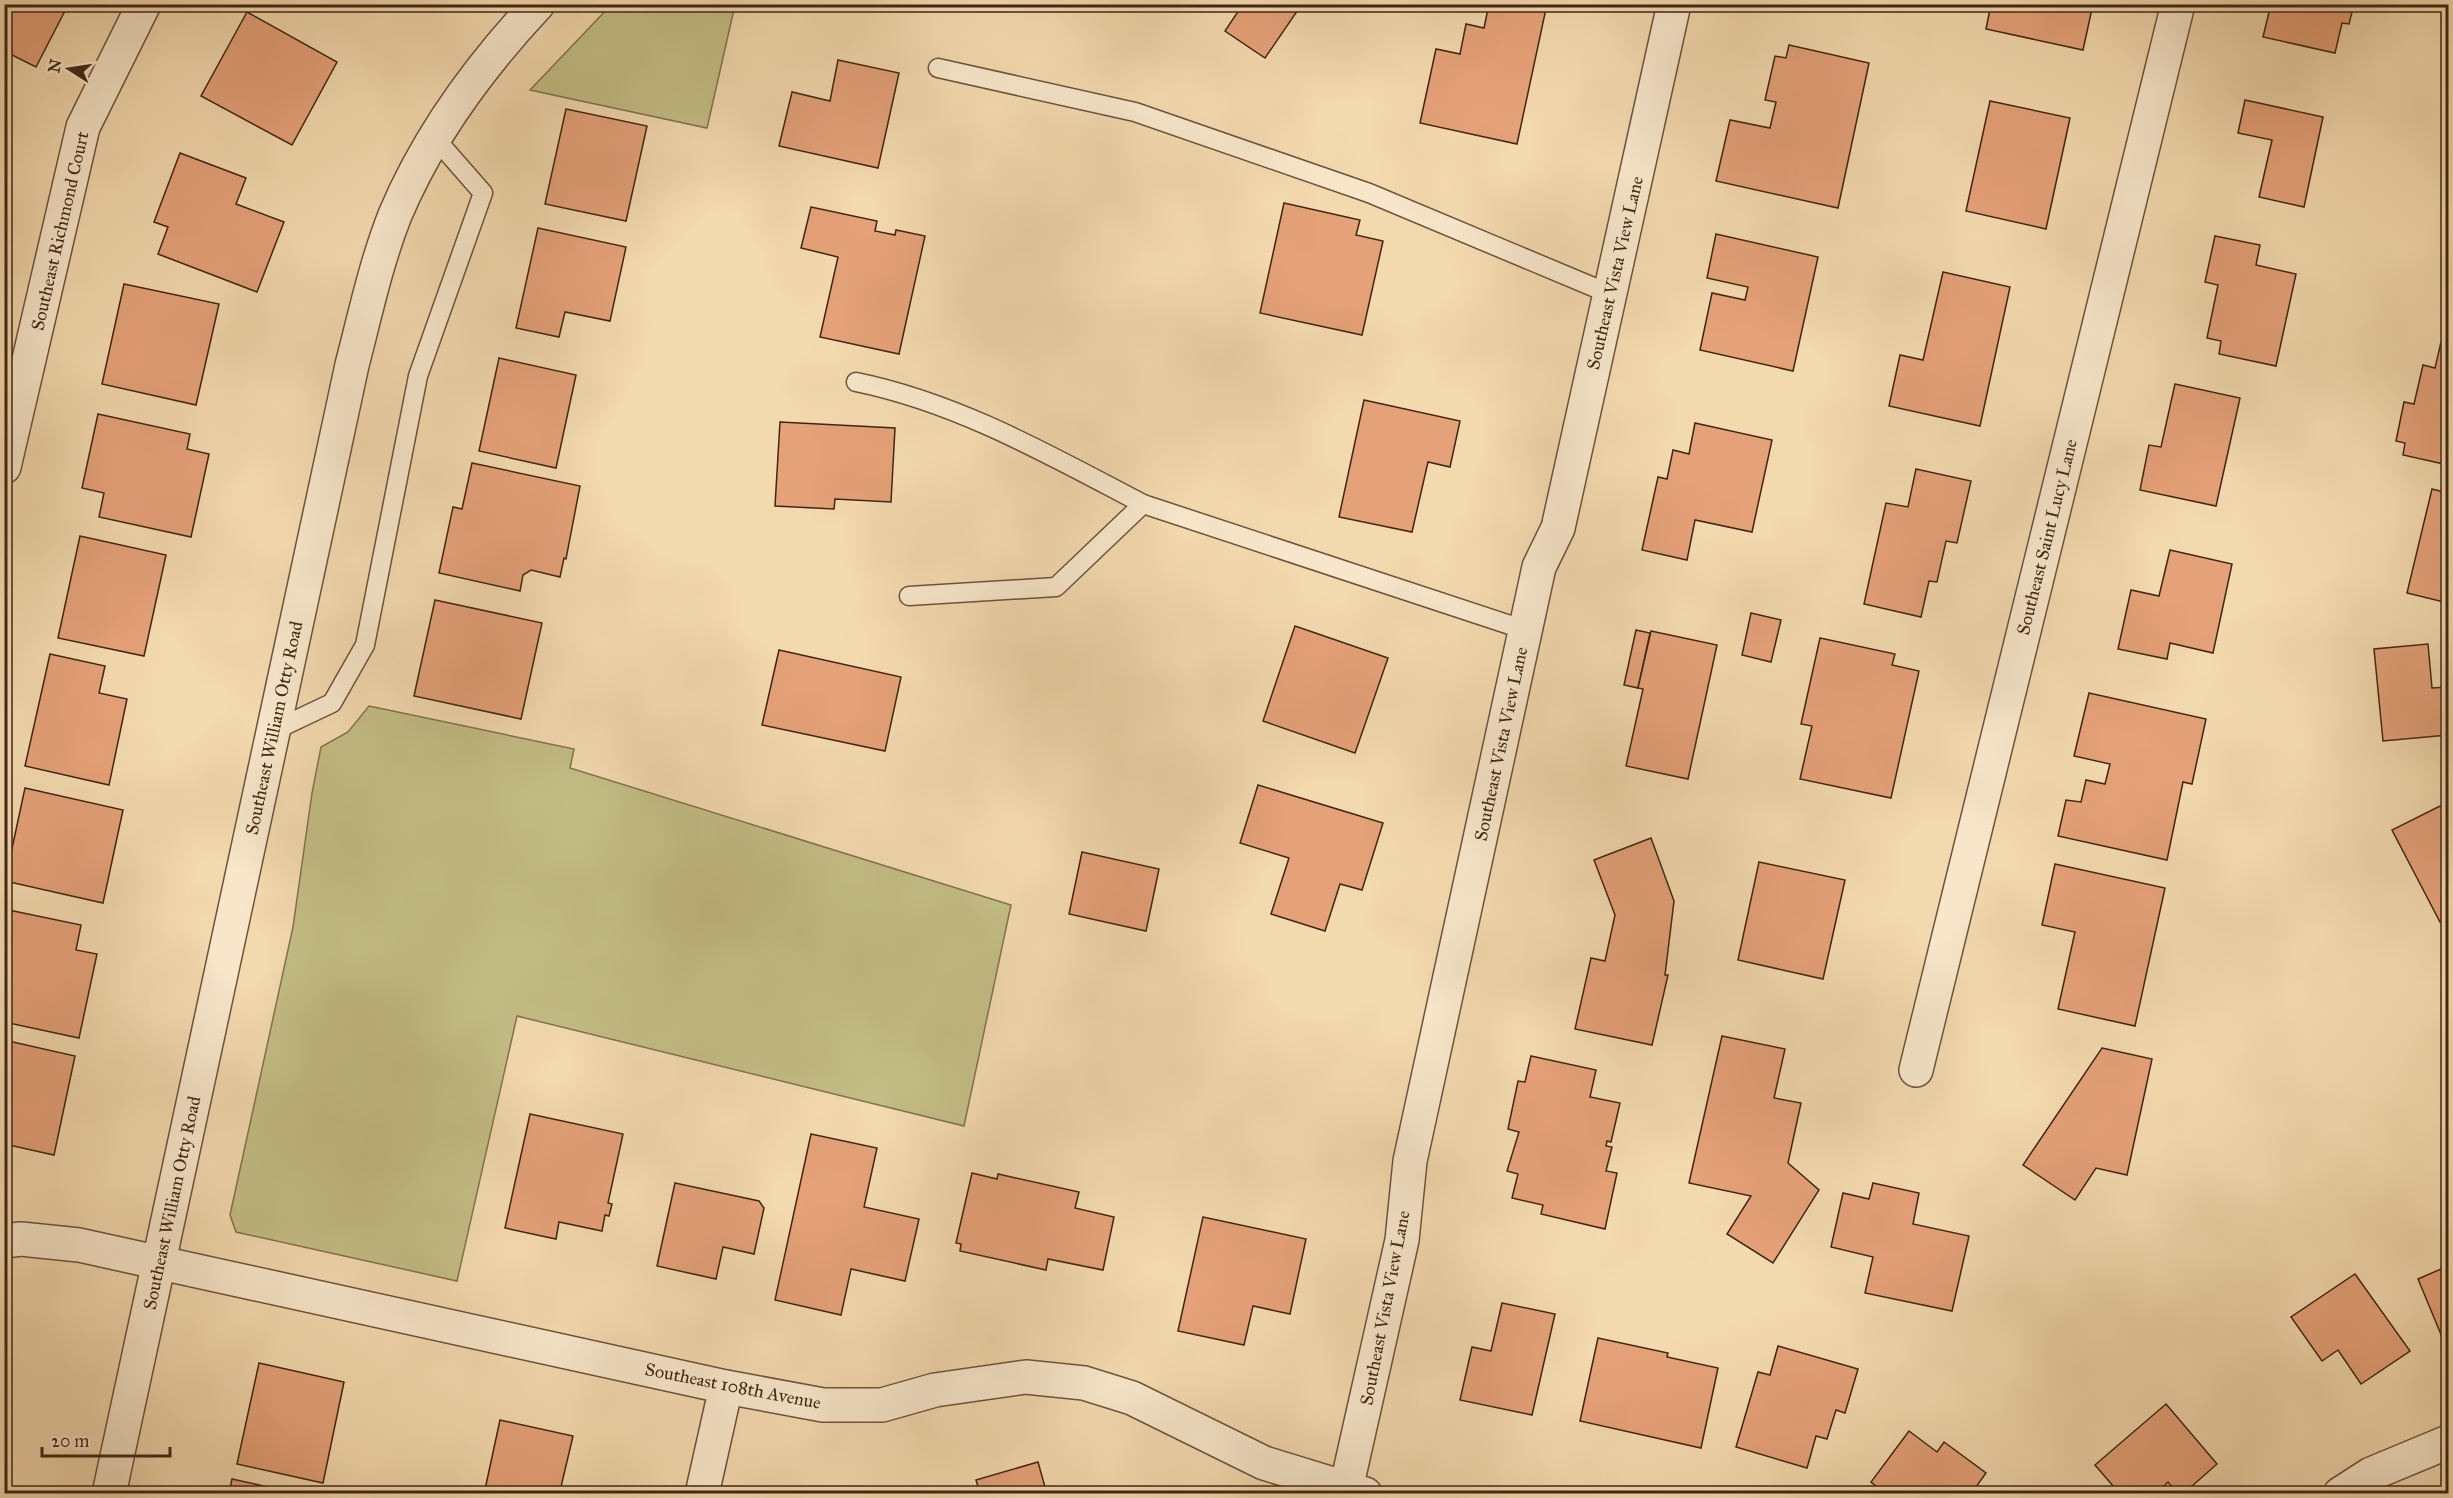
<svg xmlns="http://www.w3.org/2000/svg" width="2453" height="1498" font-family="'IM FELL Great Primer',serif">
<rect width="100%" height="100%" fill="#f3d9ae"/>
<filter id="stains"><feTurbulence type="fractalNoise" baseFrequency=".00333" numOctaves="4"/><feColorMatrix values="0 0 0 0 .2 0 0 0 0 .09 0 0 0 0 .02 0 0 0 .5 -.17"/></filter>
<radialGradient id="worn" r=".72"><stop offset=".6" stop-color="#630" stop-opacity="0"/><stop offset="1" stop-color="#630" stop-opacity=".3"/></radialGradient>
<g fill="#c3bd85" stroke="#82724d" stroke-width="1.5">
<path d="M611,5H735L707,128L530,90Z"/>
<path d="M369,706L574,749L570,768L1011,905L964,1126L517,1016L457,1281L236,1232L230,1215L293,927L312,793L321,747L348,732Z"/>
</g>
<g fill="#e5a178" stroke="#402615" stroke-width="1.5">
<path d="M4,4L68,5L36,67L4,51Z"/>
<path d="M1243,4H1302L1265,58L1225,31Z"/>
<path d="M1489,4H1547L1517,144L1420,123L1436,49L1460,54L1466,24L1484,28Z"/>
<path d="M1991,4H2093L2083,50L1986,29Z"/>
<path d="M2271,4H2354L2349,24L2342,23L2335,53L2263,37Z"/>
<path d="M247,12L337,62L292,145L201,96Z"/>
<path d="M1789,45L1869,63L1838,208L1716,181L1730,120L1770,128L1776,102L1765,100L1775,56L1786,58Z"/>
<path d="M838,60L899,73L878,168L779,146L792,92L830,101Z"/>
<path d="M2245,100L2323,117L2304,207L2259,197L2272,140L2238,133Z"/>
<path d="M1990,101L2070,118L2046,229L1966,211Z"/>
<path d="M566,109L647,126L626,221L545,204Z"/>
<path d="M180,153L246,178L236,204L284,222L257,292L158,254L168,227L154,222Z"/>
<path d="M1284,203L1360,220L1356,235L1383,241L1362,335L1260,313Z"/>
<path d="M811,207L877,221L875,231L895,235L896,230L925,236L899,354L820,337L838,257L801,248Z"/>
<path d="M538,228L626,247L610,321L565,312L559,337L516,328Z"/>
<path d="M1716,234L1818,257L1793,371L1700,350L1712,293L1745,300L1748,287L1707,278Z"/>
<path d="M2215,236L2260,245L2256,265L2296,274L2276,366L2219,354L2221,341L2207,338L2218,285L2205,282Z"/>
<path d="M1943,272L2010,287L1980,426L1889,406L1900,355L1923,360Z"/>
<path d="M124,284L219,304L196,405L102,384Z"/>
<path d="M2441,342L2448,343V465L2403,455L2405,443L2396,441L2404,402L2414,404L2423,365L2435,368Z"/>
<path d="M499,358L576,375L556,468L479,451Z"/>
<path d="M2175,384L2240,398L2216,506L2140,490L2149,445L2161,447Z"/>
<path d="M1364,400L1460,421L1450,467L1428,462L1412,532L1339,517Z"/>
<path d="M98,414L190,434L187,449L209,454L191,537L99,517L104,493L82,488Z"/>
<path d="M780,422L895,428L891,502L835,499L834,509L775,506Z"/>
<path d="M1695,423L1772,440L1752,532L1695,520L1687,560L1642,550L1658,477L1667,479L1673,450L1689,454Z"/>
<path d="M472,463L580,486L566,559L564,558L560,577L531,570L523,575L520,591L439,573L453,507L462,509Z"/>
<path d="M1916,469L1971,481L1957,543L1946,541L1937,582L1929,581L1921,617L1864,604L1886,503L1908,507Z"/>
<path d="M2432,489L2448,493V603L2407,593Z"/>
<path d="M80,536L166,555L144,656L58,638Z"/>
<path d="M2170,550L2232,564L2213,653L2170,643L2167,659L2118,649L2131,590L2159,596Z"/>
<path d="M435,600L542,623L521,719L414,696Z"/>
<path d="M1751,613L1781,620L1771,662L1742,655Z"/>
<path d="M1295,626L1388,658L1355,753L1263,721Z"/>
<path d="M1636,630L1650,633L1638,688L1624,685Z"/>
<path d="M1651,631L1717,645L1688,779L1626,766L1643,689L1638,688Z"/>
<path d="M1820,638L1895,654L1892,665L1919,671L1891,798L1800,779L1812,726L1801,724Z"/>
<path d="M2428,644L2432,688L2448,687V735L2383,741L2374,649Z"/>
<path d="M779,650L901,677L885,751L762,725Z"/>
<path d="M50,654L105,666L99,693L127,699L109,785L25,766Z"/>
<path d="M2089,693L2206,719L2192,784L2183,782L2167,860L2058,836L2066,800L2081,802L2086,780L2105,784L2110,764L2074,756Z"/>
<path d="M1258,785L1383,823L1362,890L1340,884L1325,931L1271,914L1289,858L1240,843Z"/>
<path d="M25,788L123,810L103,903L5,881Z"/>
<path d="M2448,802V918L2440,922L2392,830Z"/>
<path d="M1651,838L1674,901L1665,975H1668L1652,1045L1575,1029L1591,958L1605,961L1615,915L1594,860Z"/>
<path d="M1082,852L1159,869L1146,931L1069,914Z"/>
<path d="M1759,862L1845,880L1823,979L1738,960Z"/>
<path d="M2055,864L2165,888L2135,1026L2058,1009L2075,932L2042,925Z"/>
<path d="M4,909L81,925L76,950L97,954L79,1038L4,1022Z"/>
<path d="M1722,1036L1785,1049L1774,1098L1801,1103L1788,1163L1819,1190L1773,1263L1727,1234L1751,1196L1689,1183Z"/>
<path d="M4,1040L75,1056L54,1155L4,1144Z"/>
<path d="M2102,1048L2152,1059L2127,1175L2096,1168L2075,1200L2023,1165Z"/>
<path d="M1531,1056L1596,1070L1590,1097L1620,1103L1611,1142L1607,1141L1606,1146L1612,1147L1606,1171L1617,1173L1605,1229L1541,1214L1543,1205L1512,1198L1518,1174L1507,1171L1519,1132L1508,1129L1518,1081L1525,1082Z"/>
<path d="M530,1114L623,1134L608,1203L612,1204L609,1216L605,1215L602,1231L559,1222L556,1239L505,1228Z"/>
<path d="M811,1134L877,1148L864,1207L919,1219L905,1281L851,1269L841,1315L775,1300Z"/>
<path d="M972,1173L997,1179L998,1174L1079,1192L1075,1208L1114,1217L1103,1270L1048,1259L1046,1270L960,1251L961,1244L956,1243Z"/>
<path d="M675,1183L759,1201L764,1208L754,1254L723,1247L716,1279L657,1266Z"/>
<path d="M1873,1183L1919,1193L1913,1224L1969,1236L1952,1311L1865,1293L1873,1257L1831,1247L1843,1193L1869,1199Z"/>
<path d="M1203,1217L1306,1239L1290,1314L1253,1306L1244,1345L1178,1331Z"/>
<path d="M2448,1266V1348L2447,1349L2418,1279Z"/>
<path d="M2355,1274L2410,1351L2361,1384L2338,1350L2322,1361L2291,1317Z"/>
<path d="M1502,1303L1555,1314L1532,1415L1460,1400L1472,1347L1491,1351Z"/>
<path d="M1598,1338L1668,1353L1667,1357L1718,1368L1701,1448L1580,1421Z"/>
<path d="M1778,1346L1858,1369L1845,1413L1836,1410L1827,1439L1816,1436L1807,1468L1736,1447L1758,1372L1770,1375Z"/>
<path d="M259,1363L344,1382L323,1483L237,1464Z"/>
<path d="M2166,1404L2217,1464L2183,1494H2178L2168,1482L2156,1494H2120L2095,1465Z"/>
<path d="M500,1420L573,1436L560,1491L572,1494H484Z"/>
<path d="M1909,1431L1937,1452L1944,1442L1986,1473L1971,1494H1886L1871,1482Z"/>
<path d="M1038,1462L1047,1494H980L976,1480Z"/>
<path d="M232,1479L286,1491V1494H229Z"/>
<path d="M788,1489L810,1494H787Z"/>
</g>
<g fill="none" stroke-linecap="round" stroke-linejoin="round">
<defs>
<g id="service">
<path d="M938,68L1135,112L1369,193L1610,294"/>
<path d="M856,382C959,403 1051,456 1143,504"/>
<path d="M909,596L1056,587L1143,504L1525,630"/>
<path d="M273,731L332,703L365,645L418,376L483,193L434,137"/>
</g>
<g id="minor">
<path d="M4,467L83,127L144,4"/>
<path d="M1916,1070L2178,4"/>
<path d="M4,1241L21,1239L79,1245L726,1387L823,1405H882L935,1390L1026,1377L1084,1383L1132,1398L1264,1463L1365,1494"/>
<path d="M1346,1489L1402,1240L1410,1161L1539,567L1558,528L1674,4"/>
<path d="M702,1494L726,1387"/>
<path d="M2340,1494L2371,1474L2448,1442"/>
</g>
<path id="tertiary" d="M109,1494L352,365C365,315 376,263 395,215C428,136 479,67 538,4"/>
</defs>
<use href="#service" stroke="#6d533b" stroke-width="21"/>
<use href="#minor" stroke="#6d533b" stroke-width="36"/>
<use href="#tertiary" stroke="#6d533b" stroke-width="36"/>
<use href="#service" stroke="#f7e6ca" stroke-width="18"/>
<use href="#minor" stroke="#f7e6ca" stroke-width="33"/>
<use href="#tertiary" stroke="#f7e6ca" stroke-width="33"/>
</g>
<g text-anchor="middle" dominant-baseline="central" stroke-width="4.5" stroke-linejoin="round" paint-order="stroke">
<g font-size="18" fill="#402615" stroke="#f7e6ca">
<text transform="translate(60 231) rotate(-77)">Southeast Richmond Court</text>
<text transform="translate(1615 273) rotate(-77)">Southeast Vista View Lane</text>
<text transform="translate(2047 537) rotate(-76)">Southeast Saint Lucy Lane</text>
<text transform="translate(274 728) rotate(-78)">Southeast William Otty Road</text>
<text transform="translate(1501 744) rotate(-78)">Southeast Vista View Lane</text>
<text transform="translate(172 1203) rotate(-78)">Southeast William Otty Road</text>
<text transform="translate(1385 1308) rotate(-79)">Southeast Vista View Lane</text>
<text transform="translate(733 1386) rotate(11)">Southeast 108th Avenue</text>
</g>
</g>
<rect width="2453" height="1498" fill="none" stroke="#f3d9ae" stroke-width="24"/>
<rect x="6" y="6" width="2441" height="1486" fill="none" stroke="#402615" stroke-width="3"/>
<rect x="12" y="12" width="2429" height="1474" fill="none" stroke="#402615" stroke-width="1.5"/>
<g transform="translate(69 69) rotate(282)" stroke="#f7e6ca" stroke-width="4.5" paint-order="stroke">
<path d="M0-4.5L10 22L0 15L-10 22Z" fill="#402615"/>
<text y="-9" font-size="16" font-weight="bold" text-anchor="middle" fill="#402615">N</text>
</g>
<path d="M42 1447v9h128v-9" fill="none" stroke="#402615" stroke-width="3"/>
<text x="51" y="1447" font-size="18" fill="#402615" stroke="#f7e6ca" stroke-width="4.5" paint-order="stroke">20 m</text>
<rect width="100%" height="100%" filter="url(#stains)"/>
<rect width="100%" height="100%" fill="url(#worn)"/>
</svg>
